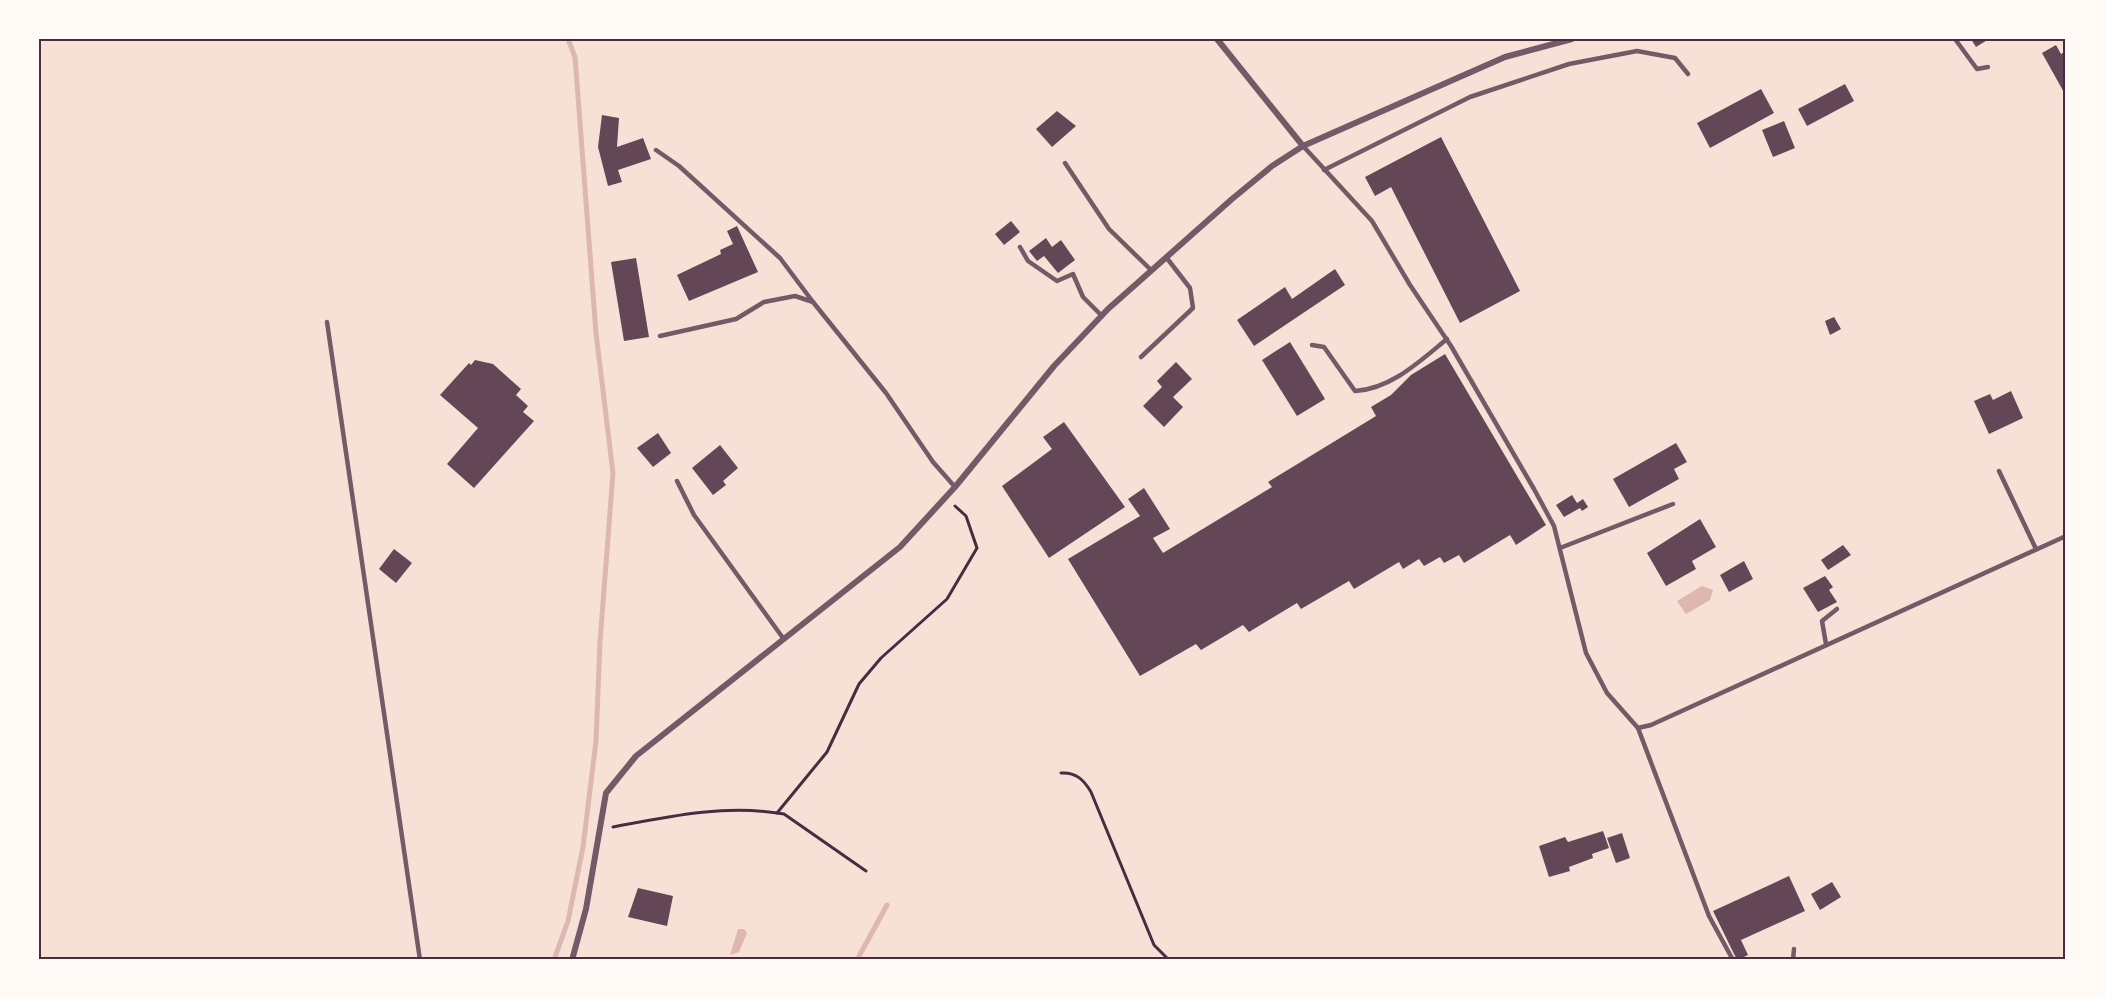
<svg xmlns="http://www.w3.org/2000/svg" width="2105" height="999" font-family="Manrope,sans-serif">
<rect width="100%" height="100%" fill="#f7e1d7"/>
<g fill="#dcb8b0">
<path d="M1702,586L1713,590L1710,600L1686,614L1677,601Z"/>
<path d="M738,929H744L747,933L739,952L730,955Z"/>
</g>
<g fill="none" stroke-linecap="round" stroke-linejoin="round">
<g stroke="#dcb8b0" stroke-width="5">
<path d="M554,960L568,921L583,847L596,741L600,642L613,473L596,333L575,57L568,39"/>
<path d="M857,960L887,905"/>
</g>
</g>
<g fill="#644757">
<path d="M1971,39H1989L1976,47Z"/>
<path d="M2056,45L2061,54L2066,51V96L2042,53Z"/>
<path d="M1845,84L1854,101L1807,126L1798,109Z"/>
<path d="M1761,89L1774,113L1710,148L1697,123Z"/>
<path d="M1057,111L1076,126L1052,147L1036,129Z"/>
<path d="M602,115L619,118L617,147L643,138L651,159L618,170L622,182L608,186L598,147Z"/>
<path d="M1784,121L1795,148L1773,157L1762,130Z"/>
<path d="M1441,137L1520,291L1460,323L1391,187L1375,196L1365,177Z"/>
<path d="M1011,221L1020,232L1004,245L995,234Z"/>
<path d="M737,226L758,272L689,301L677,275L721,254L720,250L733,244L727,231Z"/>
<path d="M1046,238L1052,247L1061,240L1075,260L1058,273L1044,256L1037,261L1029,251Z"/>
<path d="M636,258L649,337L624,341L611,262Z"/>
<path d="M1335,269L1345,285L1254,346L1237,320L1285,287L1292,299Z"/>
<path d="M1834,317L1841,329L1830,335L1825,321Z"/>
<path d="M1290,342L1325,399L1297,416L1262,360Z"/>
<path d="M1445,354L1546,525L1516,545L1510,535L1464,563L1459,555L1444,563L1440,557L1424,566L1419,559L1403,569L1399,562L1354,589L1349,581L1301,609L1297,603L1249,632L1243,625L1201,650L1196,644L1140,676L1068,559L1140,516L1128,499L1144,488L1170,529L1153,538L1163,553L1272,487L1268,482L1376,416L1371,407L1391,395L1411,375Z"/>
<path d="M475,360L493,364L521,389L516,395L528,406L523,412L534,421L474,488L447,464L478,428L440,395L469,363L471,365Z"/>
<path d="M1176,362L1192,379L1173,397L1183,407L1164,427L1143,406L1162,387L1157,381Z"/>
<path d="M2011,391L2023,418L1989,434L1974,401L1990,394L1993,400Z"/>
<path d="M1064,422L1125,507L1049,558L1002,486L1052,449L1043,437Z"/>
<path d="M658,433L671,453L653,467L637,448Z"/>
<path d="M1676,443L1687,462L1674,469L1679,479L1629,507L1613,479Z"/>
<path d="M720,445L738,468L723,481L726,485L713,495L692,468Z"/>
<path d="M1572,495L1577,503L1583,499L1588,507L1582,511L1580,508L1564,517L1556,505Z"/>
<path d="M1700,519L1716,547L1692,561L1696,569L1666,586L1647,553Z"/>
<path d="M1843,545L1851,555L1828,570L1821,560Z"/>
<path d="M394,549L412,563L396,583L379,569Z"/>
<path d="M1744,561L1753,579L1729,592L1720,575Z"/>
<path d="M1825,576L1833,587L1829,590L1837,602L1818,612L1803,588Z"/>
<path d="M1603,831L1609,848L1592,854L1593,858L1569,867L1570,871L1549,877L1539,846L1565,837L1568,842Z"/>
<path d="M1622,833L1630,858L1616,863L1607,838Z"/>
<path d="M1789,876L1805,911L1741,940L1748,955L1737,960L1713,911Z"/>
<path d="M1832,882L1841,897L1820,910L1811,894Z"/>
<path d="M638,888L673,896L667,926L628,917Z"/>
</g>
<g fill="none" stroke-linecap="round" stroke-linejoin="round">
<g stroke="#4a2c40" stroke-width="3">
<path d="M1061,773C1076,772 1084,780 1091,792L1154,945L1169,960"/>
<path d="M777,813L827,752L859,684L881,658L947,599L977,548L966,516L955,506"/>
<path d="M613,827C670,816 726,804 784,814L866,871"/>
</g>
<g stroke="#755966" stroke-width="4.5">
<path d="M1955,39L1977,69L1988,67"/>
<path d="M1303,146L1372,221L1410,285L1451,346L1534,489L1554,526L1586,653L1607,693L1638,728L1651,725L2066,536"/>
<path d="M656,150L679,166L780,258L813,302"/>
<path d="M1065,163L1109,229L1151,270"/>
<path d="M1324,170L1470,97L1569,64L1637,51L1675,58L1688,74"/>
<path d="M1020,247L1028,261L1057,281L1073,274L1083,297L1101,315"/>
<path d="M327,322L420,960"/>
<path d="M660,336L736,319L764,302L795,296L813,302L886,393L933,462L955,487"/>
<path d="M1312,345L1324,347L1355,391C1391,389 1420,361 1447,339"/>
<path d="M1141,357L1193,308L1190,288L1166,257"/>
<path d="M1999,471L2036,549"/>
<path d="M677,481L694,515L783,638"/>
<path d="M1560,548L1673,504"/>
<path d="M1826,644L1822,621L1837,609"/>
<path d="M1638,728L1709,916L1733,960"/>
<path d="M1793,960L1794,949"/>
</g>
<g stroke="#755966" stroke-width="6">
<path d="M1217,39L1303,146"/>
<path d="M572,960L586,909L606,793L636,756L900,547L955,487L1054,366L1108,309L1232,199L1272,166L1303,146L1505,57L1572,39"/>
</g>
</g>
<rect width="2105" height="999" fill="none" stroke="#fffaf5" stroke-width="81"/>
<rect x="40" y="40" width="2024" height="918" fill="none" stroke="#4a2c40" stroke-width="2"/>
</svg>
